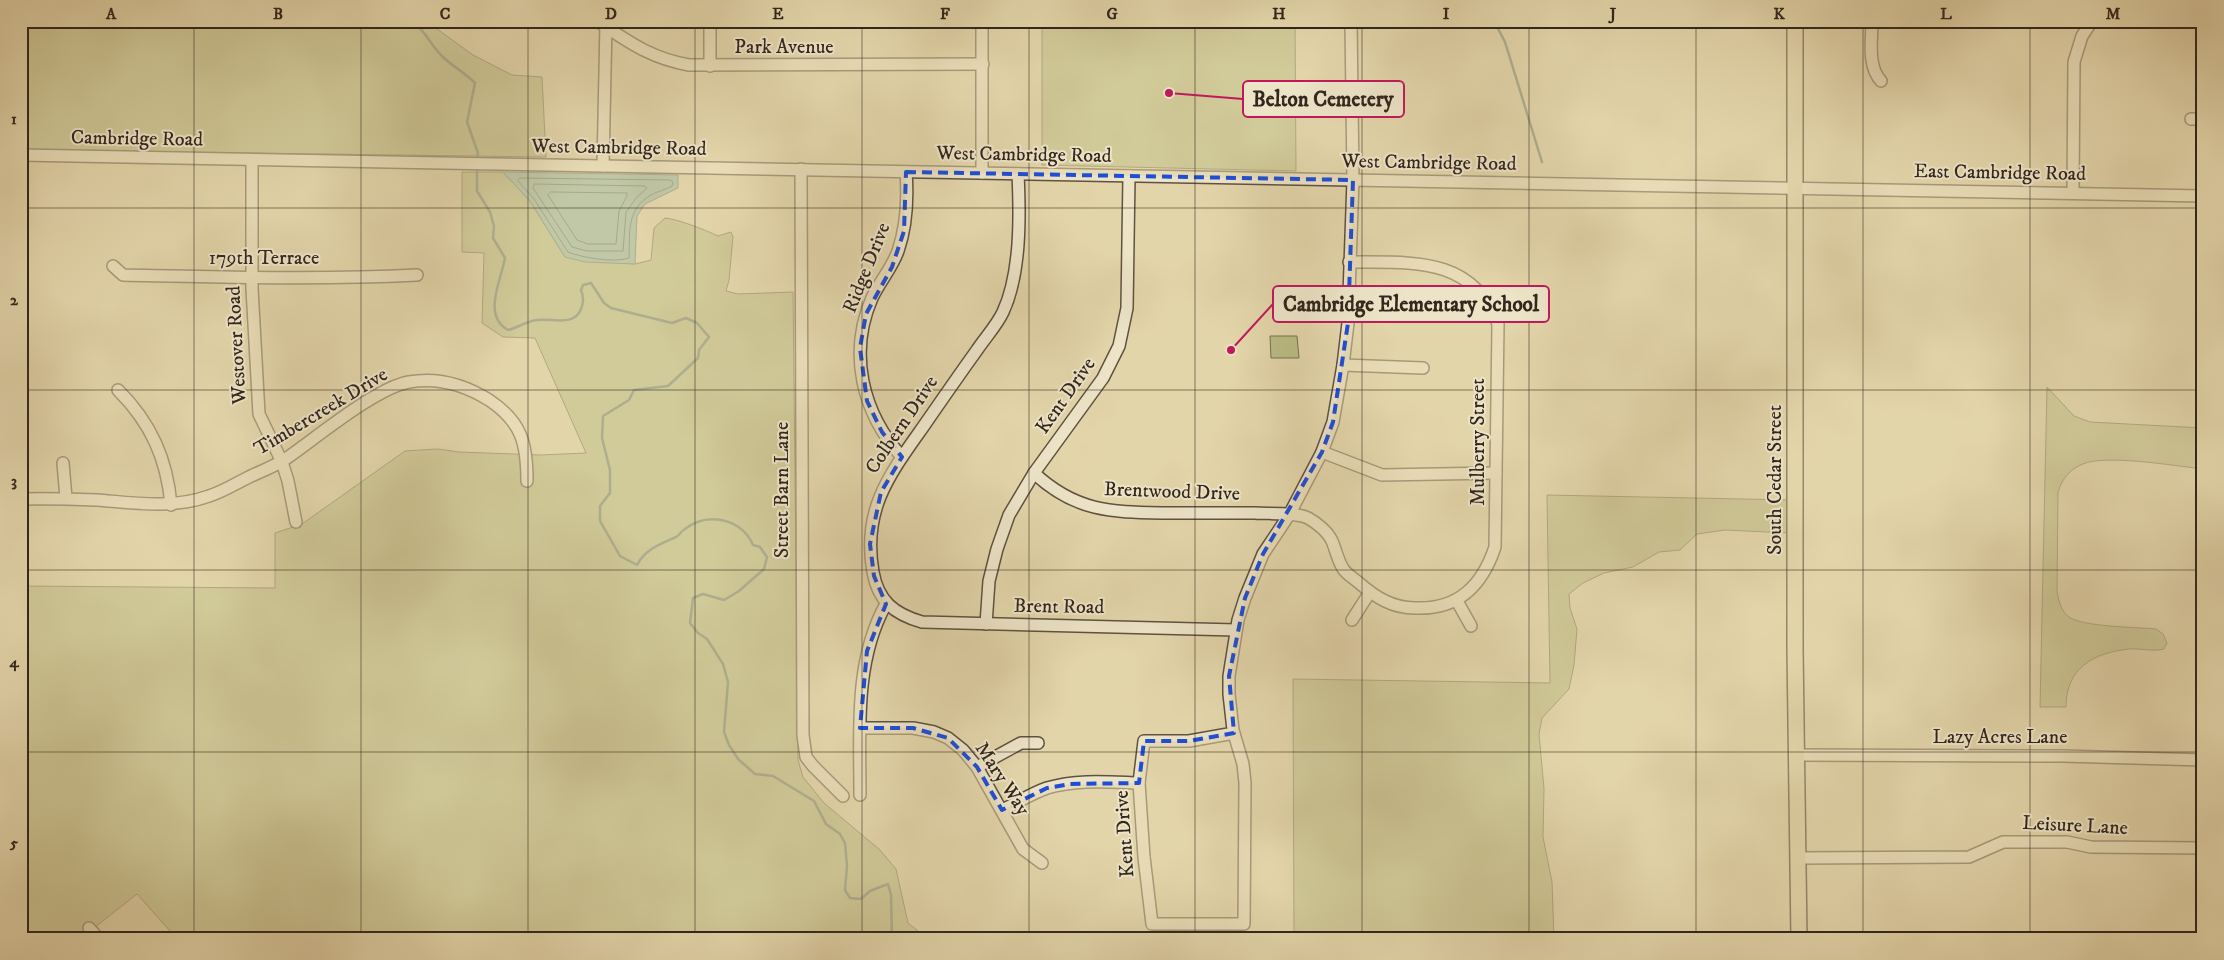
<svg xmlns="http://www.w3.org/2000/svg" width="2224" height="960" font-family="'IM FELL DW Pica',serif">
<rect width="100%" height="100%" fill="#e3d5aa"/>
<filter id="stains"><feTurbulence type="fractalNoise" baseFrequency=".004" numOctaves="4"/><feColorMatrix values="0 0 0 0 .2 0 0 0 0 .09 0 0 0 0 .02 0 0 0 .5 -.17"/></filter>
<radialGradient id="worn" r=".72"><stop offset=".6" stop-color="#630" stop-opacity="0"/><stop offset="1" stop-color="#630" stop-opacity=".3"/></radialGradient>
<g fill="#babc85" stroke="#767151">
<path d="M21,21H426L473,55L512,75L542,77L546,157L21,150Z"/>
<path d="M1042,21H1295L1296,171L1042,165Z"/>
<path d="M462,172H503L530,201L565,257L635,264L651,260L654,228L665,218C677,219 706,230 718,236L731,232L733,237L729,280L726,291L738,294L793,292L798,760L803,777L824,803L880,850L896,869L908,923L917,930L921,939H177L137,894L80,939H21V586L275,588V533L302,524L405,451L438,449L459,452L540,455L586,453L535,338L503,337L482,323L484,253L462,252Z"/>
<path d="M1270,336H1297L1299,358H1271Z"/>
<path d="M2047,387L2074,416L2090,422L2203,428V469C2175,466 2106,454 2083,464C2070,469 2062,479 2058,492L2057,592C2059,601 2061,611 2069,617C2083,627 2136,627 2156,629L2163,634L2167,643L2164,649C2152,652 2141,648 2129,649C2093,653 2066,668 2066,707H2040Z"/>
<path d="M1547,495L1790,500L1788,533L1725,530L1697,534L1680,550L1659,552L1633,567L1604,573L1583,583L1569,594L1570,608L1577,629L1574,665L1569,689L1542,718L1539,734L1544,789L1543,837L1552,882L1554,939H1294L1293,679L1550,683Z"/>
</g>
<path fill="#96b9a5" stroke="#6e7e6f" d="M503,172L678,175V188L645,204L637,216L635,264L585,262L565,257L530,201Z"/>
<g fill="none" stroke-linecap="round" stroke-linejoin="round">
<g stroke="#647061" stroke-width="1">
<path d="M520,178L670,180L673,182L672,186C665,190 658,191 651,195C626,209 630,233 629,258C615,263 583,258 568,252L534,199L518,181Z"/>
<path d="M535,184L645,186L647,188L637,197L626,212L623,251H587L572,247L533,188Z"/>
<path d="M551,192L627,193V196L619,211L616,244H588L577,240L548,195Z"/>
</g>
<g stroke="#6e7e6f" stroke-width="2.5">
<path d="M410,21C425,28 431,47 444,58C454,67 466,74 475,83L467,122L478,153L477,159"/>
<path d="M1494,21L1505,42L1542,162"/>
<path d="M477,167V191L490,212L494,226L493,238L505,258C501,281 482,315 508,330C517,328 527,321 537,320C553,318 574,327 581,309C584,302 584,297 581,290L583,285L591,283L604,303L611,308L672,323L686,318L697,323L709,337L699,350L698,358L668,386L634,390L629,400L603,416L602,438L610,470V493L600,506V521L620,556L637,565C645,549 661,544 676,537C680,535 681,531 685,529C708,511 742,519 753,545L760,547L767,557L764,569L739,591L724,600L703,594L693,598L690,623L698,633L707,639L723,664L728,682L724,732L729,745L738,759L755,774L773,776L814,801L826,824L840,834L845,843L847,866L845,890L850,898L861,899L870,891L888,884L891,895L892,939"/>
</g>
<defs>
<g id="minor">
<path d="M597,21C629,42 650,58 689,65L983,64"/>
<path d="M710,21V66"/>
<path d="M982,21V173"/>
<path d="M1872,21C1872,40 1867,66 1881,81"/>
<path d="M2191,119H2203"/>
<path d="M21,155L2203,196"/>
<path d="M252,160V288L259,414L282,462L288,481L296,522"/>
<path d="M603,166L606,23"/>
<path d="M801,169L803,735L806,757L813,766L843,796"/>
<path d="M1018,174C1020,216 1021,273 1003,312C997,325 985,338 977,350C959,375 941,401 923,427C889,475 862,510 873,572C878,601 894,614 922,622L1236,630"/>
<path d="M2073,193L2074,62L2082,36L2092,21"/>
<path d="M113,266L123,275C221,277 319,280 417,275"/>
<path d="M1343,365L1423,368"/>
<path d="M118,390C151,423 167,459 171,505"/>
<path d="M1322,452L1382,475L1496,473"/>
<path d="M902,457C862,413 848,353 872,298C880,281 892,268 898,251C907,225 908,199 906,172"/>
<path d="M63,463L66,498"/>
<path d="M1034,473C1077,513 1113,512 1168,513C1197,513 1226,513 1255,513C1268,514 1297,512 1308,518C1317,523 1328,532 1332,541C1336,550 1338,562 1344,570C1347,574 1353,578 1358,582C1375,597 1392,608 1415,608C1458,610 1482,586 1495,547L1498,324C1472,255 1410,263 1349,262"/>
<path d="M21,499C47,498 72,499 97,500C135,503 173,509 209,496C222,492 235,484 247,478C259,472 273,467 284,460C315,439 375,388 409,382C437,377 465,385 489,400C522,422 527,444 527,481"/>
<path d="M1457,601L1471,626"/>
<path d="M1352,620L1370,592"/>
<path d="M986,624L989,581L997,549L1009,515L1034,473L1103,378L1119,346L1127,308L1129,176"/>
<path d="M860,728H913L934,732L948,738L963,750L977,767L1023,849L1042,863"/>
<path d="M1234,733L1189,741H1144L1139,783L1144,857L1152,924H1244L1245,783L1243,764L1233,730L1229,694V676L1238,620L1245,598L1263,554L1289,515L1322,452L1333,422L1343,365L1348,323L1353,180L1351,21"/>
<path d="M1797,755L2063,756L2203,760"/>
<path d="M977,767L1021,743H1038"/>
<path d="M860,795C860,731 854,661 886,604"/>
<path d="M1002,810C1017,803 1032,793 1047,788C1077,779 1109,782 1139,783"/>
<path d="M1798,858L1969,857L2003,842H2067L2091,847L2203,848"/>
<path d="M89,928L99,939"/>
</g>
<path id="major" d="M1795,21V649L1799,939"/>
</defs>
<use href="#minor" stroke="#5e5240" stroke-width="14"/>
<use href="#major" stroke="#32261d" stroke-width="18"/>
<use href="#minor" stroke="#ede4c8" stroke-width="11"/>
<use href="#major" stroke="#e3d5aa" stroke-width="15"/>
</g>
<path d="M0 0H2224V960H0ZM906,172L1353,180L1348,323L1333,422L1322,452L1263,554L1245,598L1229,676L1234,733L1189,741H1144L1139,783L1070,784L1047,788L1002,810L977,767L948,738L913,728H860L867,651L886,604L874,576L870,544L881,492L902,457L882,432L867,401L860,348L866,314L892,267L904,231Z" fill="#e3d5aa" fill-opacity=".55" fill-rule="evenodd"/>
<path fill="none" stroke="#1d4ed8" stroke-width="4" stroke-dasharray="10 6" stroke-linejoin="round" d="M906,172L1353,180L1348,323L1333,422L1322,452L1263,554L1245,598L1229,676L1234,733L1189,741H1144L1139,783L1070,784L1047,788L1002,810L977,767L948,738L913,728H860L867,651L886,604L874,576L870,544L881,492L902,457L882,432L867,401L860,348L866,314L892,267L904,231Z"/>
<path fill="none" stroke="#32261d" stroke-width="1" stroke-opacity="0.55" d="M194,21V939M361,21V939M528,21V939M695,21V939M862,21V939M1029,21V939M1195,21V939M1362,21V939M1529,21V939M1696,21V939M1863,21V939M2030,21V939M21,208H2203M21,390H2203M21,570H2203M21,752H2203"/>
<g text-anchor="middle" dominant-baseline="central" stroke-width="4" stroke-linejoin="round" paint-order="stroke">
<g font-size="20" fill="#32261d" stroke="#ede4c8">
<text x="784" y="47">Park Avenue</text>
<text transform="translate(137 139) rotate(1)">Cambridge Road</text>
<text transform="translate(619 148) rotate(1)">West Cambridge Road</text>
<text transform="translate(1024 155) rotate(1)">West Cambridge Road</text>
<text transform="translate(1429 163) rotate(1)">West Cambridge Road</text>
<text transform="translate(2000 173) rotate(1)">East Cambridge Road</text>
<text x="264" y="258">179th Terrace</text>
<text transform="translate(867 268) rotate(-68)">Ridge Drive</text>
<text transform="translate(237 345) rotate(-93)">Westover Road</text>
<text transform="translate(1066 396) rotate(-55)">Kent Drive</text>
<text transform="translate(321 412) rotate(-31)">Timbercreek Drive</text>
<text transform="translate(902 425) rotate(-56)">Colbern Drive</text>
<text transform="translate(1478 442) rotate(-90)">Mulberry Street</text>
<text transform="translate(1775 480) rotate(-90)">South Cedar Street</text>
<text transform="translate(782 490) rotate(-90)">Street Barn Lane</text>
<text transform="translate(1172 492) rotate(2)">Brentwood Drive</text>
<text transform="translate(1059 607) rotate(1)">Brent Road</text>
<text x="2000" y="737">Lazy Acres Lane</text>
<text transform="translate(1002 779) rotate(57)">Mary Way</text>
<text transform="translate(2075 826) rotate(3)">Leisure Lane</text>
<text transform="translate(1125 834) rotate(-94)">Kent Drive</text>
</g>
</g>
<path fill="none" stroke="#c2185b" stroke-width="2" d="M1169 93L1243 99M1231 350L1273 304"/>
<g fill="#c2185b" stroke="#ede4c8" stroke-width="2">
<circle cx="1169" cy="93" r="5"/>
<circle cx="1231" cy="350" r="5"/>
</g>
<g fill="#ede4c8" stroke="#c2185b" stroke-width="2">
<rect x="1243" y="81" width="161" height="36" rx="5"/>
<rect x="1273" y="286" width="276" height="36" rx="5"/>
</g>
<g font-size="21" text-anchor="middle" font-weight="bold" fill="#32261d">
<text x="1323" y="106">Belton Cemetery</text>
<text x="1411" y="311">Cambridge Elementary School</text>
</g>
<rect width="2224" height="960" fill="none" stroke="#e3d5aa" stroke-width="55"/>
<rect x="28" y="28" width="2168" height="904" fill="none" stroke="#32261d" stroke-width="2"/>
<g font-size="16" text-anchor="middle" font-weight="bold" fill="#32261d">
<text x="111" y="19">A</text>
<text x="278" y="19">B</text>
<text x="445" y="19">C</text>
<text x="611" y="19">D</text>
<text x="778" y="19">E</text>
<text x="945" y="19">F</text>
<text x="1112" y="19">G</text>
<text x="1279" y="19">H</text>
<text x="1446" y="19">I</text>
<text x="1613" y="19">J</text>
<text x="1779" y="19">K</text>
<text x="1946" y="19">L</text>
<text x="2113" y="19">M</text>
<text x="14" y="124">1</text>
<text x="14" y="305">2</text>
<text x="14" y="486">3</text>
<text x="14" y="667">4</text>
<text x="14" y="848">5</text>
</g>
<rect width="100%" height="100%" filter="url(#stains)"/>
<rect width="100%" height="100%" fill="url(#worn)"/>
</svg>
